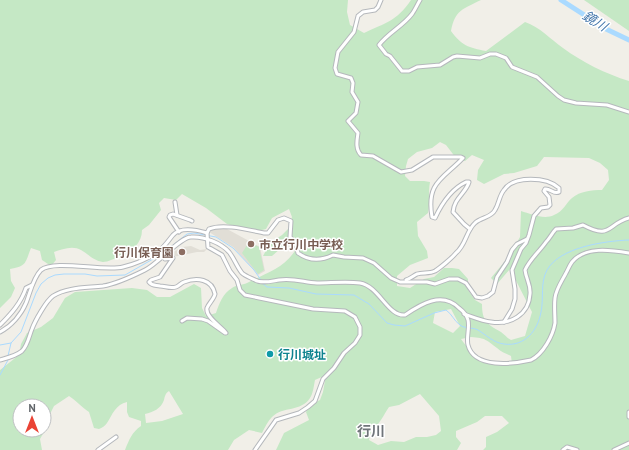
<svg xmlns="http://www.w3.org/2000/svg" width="629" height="450" font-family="'PT Sans','Noto Sans JP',sans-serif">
<rect width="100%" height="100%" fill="#f1efe8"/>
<g fill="#e1ded6">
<path d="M215,228L227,229L260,247L265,271L258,275L233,247L209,232L210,230Z"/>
<path d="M191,246L200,250L207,249L204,252H197L173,257L170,254L182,247Z"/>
</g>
<g fill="#c5e8c5" fill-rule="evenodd">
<path d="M0,0H348L347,12L350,25L364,33C385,23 397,21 411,0H481C463,9 455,10 451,31C461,45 469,48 486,51L525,22C540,27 550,39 563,48C582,62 606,74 629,81V450H483L486,447V437L497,432L509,423L502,416H485L477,422L456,431V437L461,443L457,450H276L284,433L309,420L306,412L311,404L320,400L323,392L326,375L315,380C314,385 313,394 310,398C301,412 283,406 272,417C268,421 265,427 262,433L249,430L234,440L228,450H125C129,440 132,432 141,426V421L129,417L127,412V402C116,404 112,415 107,423C105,426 102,428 99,429L94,428L89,412C81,407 77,401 69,396L54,406L50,414L49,423L40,439L42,450H0V370L19,355L21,344L27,333L41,327L53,318L65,298L75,292L132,288L147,290L157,297H170L194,284L201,288L202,308L206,316L216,313C219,304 223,293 232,288C236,285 242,285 247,283C266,273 285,268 296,249L289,245L280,249L272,256H263L270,243L282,235L289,228L292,217L289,209L272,218L266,229L254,232L227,224L206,208L182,194L176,200L164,198L159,203L161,210L149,225L142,230C142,247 126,255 111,260C109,261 105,262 103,262C94,261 88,254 81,250C73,245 62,249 54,252L56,260L51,266L42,260L40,251L31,248C25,263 27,266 10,269L11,281L15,288L11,297L0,308ZM440,142L446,145L456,158L465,161L472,155L484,160L478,170L477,180L484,184L504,174L514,173L537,166L544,157L589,158L600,163L608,170L609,180L602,190C592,190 580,191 572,198C566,203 563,212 554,215C544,220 531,214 521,211L520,237L510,255L491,278L497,284L510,269L532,312L525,336L511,340C507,338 504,334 501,332C487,324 482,321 482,304L475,300L468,290V279L459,269L452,268H444L434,277L424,279L410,288L397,286V276L410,265L428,258L427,251L418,236L417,222L428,213C430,203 428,193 430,182L424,181H410L405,176L406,166L408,159L417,152L432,148ZM451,309L460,326L453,333L433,323L435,312ZM471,337C486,338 486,340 497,348C501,352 507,354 511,356L512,364C488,363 475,359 461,339ZM169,391L183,414L162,421L146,423L145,414C153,412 161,409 164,400C165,396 165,394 169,391ZM420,394L439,416L441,431L436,435L427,437H416L404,442L391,441L378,445L369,440L371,431C380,424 383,416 389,407L399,405ZM20,406H44V430H20Z"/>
<path d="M584,0H629V31Z"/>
<path d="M249,242L259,247L264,270L258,274L242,253Z"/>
</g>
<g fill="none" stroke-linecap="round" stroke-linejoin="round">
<g stroke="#aadaff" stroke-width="1">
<path d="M163,253L187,234L194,233L216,237L233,248L254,270L261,280"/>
<path d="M262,283L267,287L289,288L316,294L354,295L369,304L387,323L394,325L405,326L434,313L446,310C452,314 454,321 460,325C465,329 472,327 478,330C486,335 494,343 504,344C525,347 538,330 541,312C544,298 540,283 547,270C560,247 605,241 629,240"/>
<path d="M0,345L11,343"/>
<path d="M8,356L11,343L21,332L36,293L41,284L48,278L55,275L64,274H85L97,276L125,275L160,255"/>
<path d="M0,375L8,360"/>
</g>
<path stroke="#aadaff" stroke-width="5" d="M561,0L606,29L629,40"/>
<defs>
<g id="minor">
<path d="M381,0L378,7L375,10L363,12L358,16L354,32L338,52L335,68L337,74L351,78L353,83L352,92L358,102L356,113L348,121L358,133C357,140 355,149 361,155L373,156L401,172L412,170L433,157H461L463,158C443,179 426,182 432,217L435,218C442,203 451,189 466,182H469C466,193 454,198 453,212L464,224L470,229"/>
<path d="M420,0C417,5 415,10 412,14C403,26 388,33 379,45L386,54L390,56L402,71H409L417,67L440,65L453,57L457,56L480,58L490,54H496L506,58L512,67L537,77L558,96L564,100L576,103L607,105L629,112"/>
<path d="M175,202L177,215"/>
<path d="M179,232L169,217L170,215L173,214L190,220L192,221"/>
<path d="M159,251L165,259L173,258L160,277L151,280L149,282C152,286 155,285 160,286C165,286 170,289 176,287C179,286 181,283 184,282C197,277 212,279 215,294C214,299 209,303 207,308C205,317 222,327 226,333H225L208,321L202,319L187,318L182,321"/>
<path d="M406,280C410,279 413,276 417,274C423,272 429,274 435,271C440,268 452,258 456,253C466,245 466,231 475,223C481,217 491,218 495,210C499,204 499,196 504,190C514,175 547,177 559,188V192C554,195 550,188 545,189L544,191L549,197L550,205L548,207L541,208L534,216L529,235L526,243L521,249L512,270L515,289V299L512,309L504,322"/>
<path d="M464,314C473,317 482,321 491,322C510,325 529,315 530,294C531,285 526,279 525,270C530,259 539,252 546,242C550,238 552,233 556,229L573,228L583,225C611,240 607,224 629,218"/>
<path d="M0,325C11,314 21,303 26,288L32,285"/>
<path d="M0,332C11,326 21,315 26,303C30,293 33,278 41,270C54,259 104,272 123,267C135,264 148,259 159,251C165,246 168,241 173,235C181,226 197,230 207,233"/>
<path d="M0,360C7,358 16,356 22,351C28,345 29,336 32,329C35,321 46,301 53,296C67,287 87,288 103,286C116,284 133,276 145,270C158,264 180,237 191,237C204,236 221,243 229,252C234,258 237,267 242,273C245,276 251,278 255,280C261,284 272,281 279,280C294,278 303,282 317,283C331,283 346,281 360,283C379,286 388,317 405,315C421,304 442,291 459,308C463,311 467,316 468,320C470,328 466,337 468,345C474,369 513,364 531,360C543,354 553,336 555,323C555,315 554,306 555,298C556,289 562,281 566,273C568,270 569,266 572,262C585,246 611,250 629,253"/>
<path d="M629,412V417"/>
<path d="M98,450L116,437"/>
<path d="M255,450L276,420L299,413L308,407L315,401L323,379L334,368L344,353L355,343L360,335V327L355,317L345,311L313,309L245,295L240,290L237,280L230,271L222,255L208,247L207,233L209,229C223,223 249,230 264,233H268L278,220L284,218L291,221L290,237L295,242L298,253C309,261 321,261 333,255L344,257L363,258L374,263L391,278L400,282H427L435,284L449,279H458L466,283L476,297L482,298L488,296L493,292L497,277L507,262L512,250L517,244L527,239"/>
<path d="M563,450L567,447L577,450"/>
<path d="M614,450L629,443"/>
</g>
</defs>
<use href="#minor" stroke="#b5b8bc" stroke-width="5"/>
<use href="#minor" stroke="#fff" stroke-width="3"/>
</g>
<g fill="#8d6e63" stroke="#fff" stroke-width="1.5">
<circle cx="251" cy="244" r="4"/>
<circle cx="182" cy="252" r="4"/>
</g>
<circle fill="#0f9aa8" stroke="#fff" stroke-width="1.5" cx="270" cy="354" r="4"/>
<g text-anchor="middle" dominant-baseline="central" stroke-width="3" stroke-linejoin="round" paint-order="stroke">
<g font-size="12" font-weight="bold" fill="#785e54" stroke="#fff" text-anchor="start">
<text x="259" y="244">市立行川中学校</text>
<text x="174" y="252" text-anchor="end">行川保育園</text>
</g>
<g font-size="12" font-weight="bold" fill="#0d838f" stroke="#fff" text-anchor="start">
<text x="278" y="354">行川城址</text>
</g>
<g font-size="13" font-style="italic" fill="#4174aa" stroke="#fff">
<text transform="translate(595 21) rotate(32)">鏡川</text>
</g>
<g font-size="14" font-weight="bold" fill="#70757a" stroke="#fff">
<text x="371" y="431">行川</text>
</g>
</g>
<g transform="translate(32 418)"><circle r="19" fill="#ffffff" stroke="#bfc1c3"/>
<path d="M0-3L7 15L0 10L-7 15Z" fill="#ea4335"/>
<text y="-6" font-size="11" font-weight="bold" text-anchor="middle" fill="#5f6368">N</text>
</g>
</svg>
